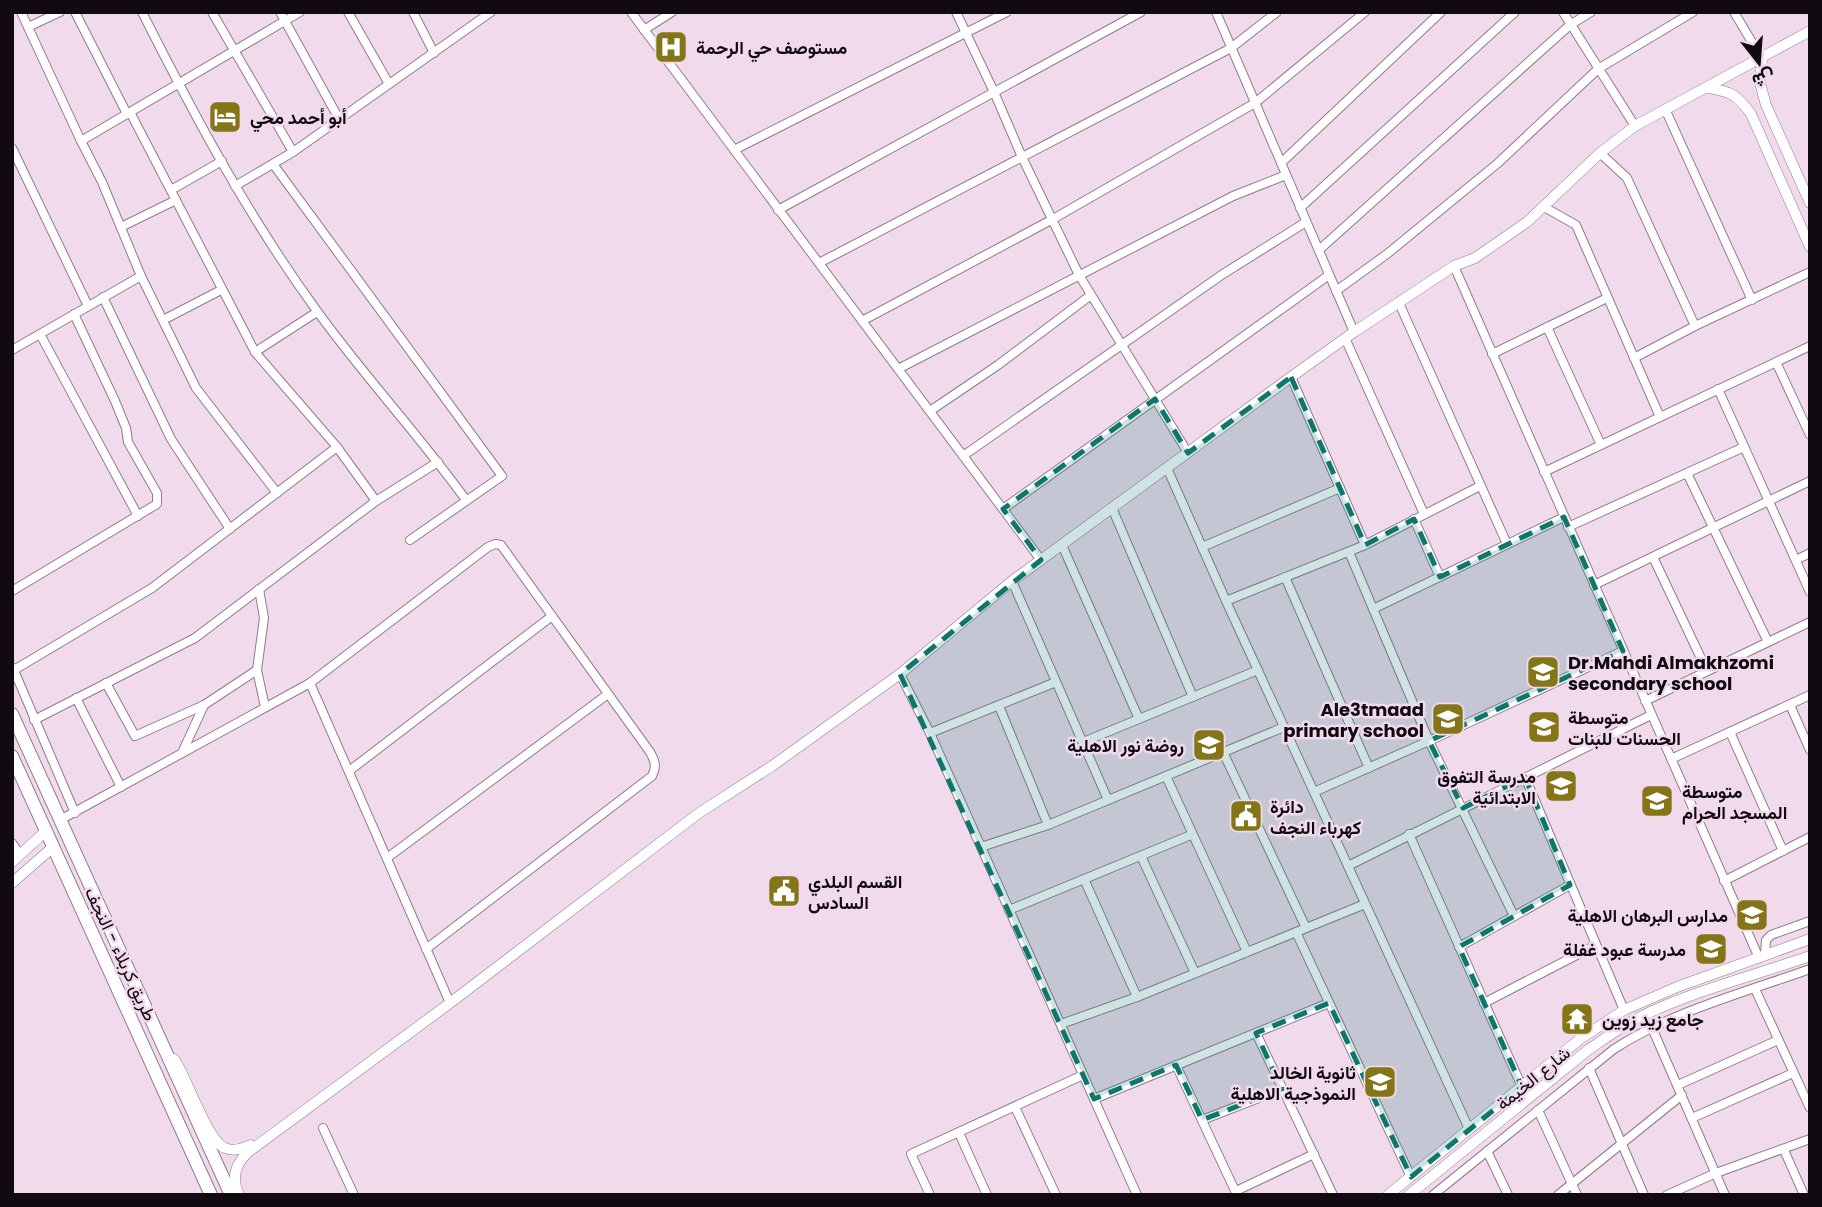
<svg xmlns="http://www.w3.org/2000/svg" width="1822" height="1207" font-family="Poppins,Vazirmatn,sans-serif">
<rect width="100%" height="100%" fill="#f2daed"/>
<g fill="none" stroke-linecap="round" stroke-linejoin="round">
<defs>
<g id="minor">
<path d="M21,12L81,141L102,182L141,276L196,388L277,493"/>
<path d="M75,12L127,114"/>
<path d="M142,12C194,115 249,218 317,311C364,376 419,435 466,500"/>
<path d="M212,12L293,152"/>
<path d="M280,12L339,119"/>
<path d="M348,12L389,84"/>
<path d="M413,12L434,53"/>
<path d="M631,12L1041,560"/>
<path d="M956,12L994,92L1022,157L1079,275L1188,453"/>
<path d="M1216,12L1354,332"/>
<path d="M1563,12L1635,126"/>
<path d="M1734,12L1762,59"/>
<path d="M28,27L60,12"/>
<path d="M644,30L672,12"/>
<path d="M1666,111L1752,300"/>
<path d="M130,112L255,352L337,447L376,501"/>
<path d="M81,141L300,12"/>
<path d="M12,148L88,306"/>
<path d="M734,150L1007,12"/>
<path d="M1600,153L1627,178L1695,326"/>
<path d="M1281,163L1441,12"/>
<path d="M273,164L502,476L410,540"/>
<path d="M235,186L293,152L491,12"/>
<path d="M171,190L222,161"/>
<path d="M1544,207L1576,225L1660,417"/>
<path d="M1300,208L1515,12"/>
<path d="M778,210L1141,12"/>
<path d="M121,227L176,200"/>
<path d="M1319,250L1570,25L1591,12"/>
<path d="M819,263L1231,48L1277,12"/>
<path d="M1454,266L1759,958"/>
<path d="M1336,291L1387,254L1498,163L1598,69L1693,12"/>
<path d="M103,297L171,439L230,529"/>
<path d="M1399,303L1507,544"/>
<path d="M163,320L221,290"/>
<path d="M862,321L1053,219L1255,103L1365,12"/>
<path d="M1547,327L1601,445"/>
<path d="M40,334L138,516"/>
<path d="M1345,338L1424,514"/>
<path d="M12,350L141,276"/>
<path d="M255,352L317,312"/>
<path d="M1492,354L1607,298"/>
<path d="M1634,358L1695,326L1810,272"/>
<path d="M1776,362L1810,435"/>
<path d="M898,369L1233,196L1286,175"/>
<path d="M1291,377L1365,545"/>
<path d="M1718,389L1810,592"/>
<path d="M930,411L998,365L1091,295"/>
<path d="M963,456L1223,274L1306,222"/>
<path d="M1167,468L1226,601L1469,1129"/>
<path d="M1544,472L1810,346"/>
<path d="M1687,473L1768,642"/>
<path d="M1112,508L1193,697"/>
<path d="M1003,509L1329,275"/>
<path d="M1414,519L1440,577"/>
<path d="M1568,527L1744,447"/>
<path d="M1062,545L1139,719"/>
<path d="M1202,547L1340,488"/>
<path d="M1349,552L1429,741L1514,916"/>
<path d="M1653,557L1707,671"/>
<path d="M1796,560L1810,553"/>
<path d="M1285,577L1369,768"/>
<path d="M1012,581L1108,800"/>
<path d="M1594,585L1810,481"/>
<path d="M259,589L264,618L257,670L265,707"/>
<path d="M12,591L157,504V493L128,442L126,428L115,401L74,314"/>
<path d="M1226,601L1365,545L1480,486"/>
<path d="M1373,609L1564,517"/>
<path d="M13,668L75,813"/>
<path d="M14,670L152,588L337,447"/>
<path d="M900,674L930,733L1137,1195"/>
<path d="M106,683L135,736L204,705"/>
<path d="M310,683L450,1003"/>
<path d="M76,698L121,787"/>
<path d="M1645,701L1810,622"/>
<path d="M1790,705L1810,750"/>
<path d="M999,706L1048,825"/>
<path d="M34,720L195,638L376,501L438,462"/>
<path d="M1730,732L1783,851"/>
<path d="M930,733L1056,682"/>
<path d="M1083,742L1258,670"/>
<path d="M1223,752L1306,928"/>
<path d="M182,753L204,705L257,670"/>
<path d="M1671,759L1810,695"/>
<path d="M349,771L552,616"/>
<path d="M1166,776L1247,952"/>
<path d="M1525,777L1624,1010"/>
<path d="M1314,792L1429,741L1623,651"/>
<path d="M60,820L310,683L488,547L495,544L501,545L650,752C655,761 657,766 652,776L426,949"/>
<path d="M1409,834L1522,1087"/>
<path d="M12,843L20,855"/>
<path d="M981,847L1048,825L1284,727"/>
<path d="M1141,856L1195,973"/>
<path d="M387,858L608,694"/>
<path d="M1348,866L1651,715"/>
<path d="M1084,879L1137,997"/>
<path d="M1724,881L1810,837"/>
<path d="M1009,910L1191,835"/>
<path d="M1296,932L1411,1177"/>
<path d="M1459,947L1570,885"/>
<path d="M1765,955L1766,940L1771,935L1810,921"/>
<path d="M1755,989L1810,1108"/>
<path d="M1484,1003L1596,945"/>
<path d="M1061,1024L1137,997L1365,904"/>
<path d="M1652,1028L1725,1195"/>
<path d="M1256,1033L1333,1195"/>
<path d="M1176,1065L1237,1195"/>
<path d="M1589,1068L1644,1195"/>
<path d="M1678,1085L1778,1040"/>
<path d="M1094,1099L1329,1003"/>
<path d="M1015,1107L1056,1195"/>
<path d="M1538,1110L1577,1195"/>
<path d="M1692,1118L1793,1073"/>
<path d="M1202,1120L1282,1089"/>
<path d="M323,1128L354,1195"/>
<path d="M959,1133L987,1195"/>
<path d="M1784,1150L1804,1195"/>
<path d="M1487,1151L1508,1195"/>
<path d="M1236,1191L1314,1154"/>
<path d="M930,1195L911,1154L1083,1075"/>
<path d="M1433,1195L1614,1049C1671,1012 1746,992 1810,969"/>
<path d="M1558,1195L1682,1095"/>
<path d="M1667,1195L1716,1173L1810,1139"/>
</g>
<g id="tertiary">
<path d="M1762,59L1760,83L1766,105L1810,203"/>
<path d="M1709,88C1732,92 1737,95 1751,114L1810,247"/>
<path d="M12,862L46,831"/>
<path d="M12,883L53,847"/>
<path d="M174,1059C187,1077 207,1141 225,1148C234,1152 243,1148 251,1145"/>
<path d="M239,1195C231,1179 235,1165 247,1153L450,1003L699,813L772,766L900,674L1012,581L1291,377L1354,332L1454,266L1475,258L1527,222L1600,153L1635,126L1810,31"/>
<path d="M1388,1195L1580,1039L1624,1010L1677,987L1810,939"/>
<path d="M1409,1195L1588,1050C1604,1039 1620,1027 1638,1018C1692,991 1753,976 1810,956"/>
</g>
<g id="trunk">
<path d="M12,714L231,1195"/>
<path d="M12,756L211,1195"/>
</g>
</defs>
<use href="#minor" stroke="#907b8c" stroke-width="10"/>
<use href="#tertiary" stroke="#907b8c" stroke-width="11"/>
<use href="#trunk" stroke="#907b8c" stroke-width="14"/>
<use href="#minor" stroke="#fff" stroke-width="8"/>
<use href="#tertiary" stroke="#fff" stroke-width="10"/>
<use href="#trunk" stroke="#fff" stroke-width="12"/>
</g>
<path fill="#0f766e" fill-opacity="0.2" stroke="#0f766e" stroke-width="5" stroke-dasharray="14 9" stroke-linejoin="round" d="M1291,377L1365,545L1414,519L1440,577L1564,517L1623,651L1429,741L1463,808L1525,777L1570,885L1459,947L1522,1087L1411,1177L1329,1003L1256,1033L1282,1089L1202,1120L1176,1065L1094,1099L900,674L1041,560L1003,509L1155,399L1188,453Z"/>
<defs>
<symbol id="hospital-square" viewBox="-11 -11 22 22"><rect x="-9" y="-9" width="18" height="18" rx="4" fill="#847518" stroke="#f2daed"/><path d="M-5-5h3v3.5h4V-5h3V5h-3V1.5h-4V5h-3Z" fill="#fff"/></symbol>
<symbol id="hotel-square" viewBox="-11 -11 22 22"><rect x="-9" y="-9" width="18" height="18" rx="4" fill="#847518" stroke="#f2daed"/><path d="M-6-4.5h1.5V1H6V5H4.5V3h-9V5H-6ZM-4 0a1.8 1.8 0 1 1 3.6 0ZM.5 0V-2.5h3Q6-2.5 6 0Z" fill="#fff"/></symbol>
<symbol id="school-square" viewBox="-11 -11 22 22"><rect x="-9" y="-9" width="18" height="18" rx="4" fill="#847518" stroke="#f2daed"/><path d="M0-5L7-2L0 1L-7-2ZM-4 1L0 2.5L4 1V4Q0 6-4 4Z" fill="#fff"/></symbol>
<symbol id="civic-square" viewBox="-11 -11 22 22"><rect x="-9" y="-9" width="18" height="18" rx="4" fill="#847518" stroke="#f2daed"/><path d="M-.6-6.5H3V-4.5H.6V-3L4-1V1h2V6H-6V1h2V-1L-.6-3ZM-1.2 2.5V6h2.4V2.5Z" fill="#fff"/></symbol>
<symbol id="temple-square" viewBox="-11 -11 22 22"><rect x="-9" y="-9" width="18" height="18" rx="4" fill="#847518" stroke="#f2daed"/><path d="M0-6L5-2H3V0L6.5 2.5H4V6H1.5V3h-3V6H-4V2.5H-6.5L-3 0V-2H-5Z" fill="#fff"/></symbol>
</defs>
<g fill-rule="evenodd">
<use href="#hospital-square" x="652" y="28" width="38" height="38"/>
<use href="#hotel-square" x="206" y="98" width="38" height="38"/>
<use href="#school-square" x="1524" y="653" width="38" height="38"/>
<use href="#school-square" x="1429" y="700" width="38" height="38"/>
<use href="#school-square" x="1525" y="708" width="38" height="38"/>
<use href="#school-square" x="1190" y="726" width="38" height="38"/>
<use href="#school-square" x="1542" y="767" width="38" height="38"/>
<use href="#school-square" x="1638" y="782" width="38" height="38"/>
<use href="#civic-square" x="1227" y="797" width="38" height="38"/>
<use href="#civic-square" x="765" y="872" width="38" height="38"/>
<use href="#school-square" x="1733" y="896" width="38" height="38"/>
<use href="#school-square" x="1692" y="930" width="38" height="38"/>
<use href="#temple-square" x="1558" y="1000" width="38" height="38"/>
<use href="#school-square" x="1361" y="1063" width="38" height="38"/>
</g>
<g text-anchor="middle" dominant-baseline="central" stroke-width="5" stroke-linejoin="round" paint-order="stroke">
<g font-size="18" font-weight="bold" fill="#110a10" stroke="#f2daed" text-anchor="start">
<text x="696" y="47">مستوصف حي الرحمة</text>
<text x="250" y="117">أبو أحمد محي</text>
<text x="1568" y="662">Dr.Mahdi Almakhzomi<tspan x="1568" dy="21">secondary school</tspan></text>
<text x="1424" y="709" text-anchor="end">Ale3tmaad<tspan x="1424" dy="21">primary school</tspan></text>
<text x="1568" y="717">متوسطة<tspan x="1568" dy="21">الحسنات للبنات</tspan></text>
<text x="1184" y="745" text-anchor="end">روضة نور الاهلية</text>
<text x="1536" y="776" text-anchor="end">مدرسة التفوق<tspan x="1536" dy="21">الابتدائية</tspan></text>
<text x="1682" y="791">متوسطة<tspan x="1682" dy="21">المسجد الحرام</tspan></text>
<text x="1270" y="806">دائرة<tspan x="1270" dy="21">كهرباء النجف</tspan></text>
<text x="808" y="881">القسم البلدي<tspan x="808" dy="21">السادس</tspan></text>
<text x="1728" y="915" text-anchor="end">مدارس البرهان الاهلية</text>
<text x="1686" y="949" text-anchor="end">مدرسة عبود غفلة</text>
<text x="1602" y="1019">جامع زيد زوين</text>
<text x="1356" y="1072" text-anchor="end">ثانوية الخالد<tspan x="1356" dy="21">النموذجية الاهلية</tspan></text>
</g>
<g font-size="18" fill="#110a10" stroke="#f2daed">
<text transform="translate(121 954) rotate(65)">طريق کربلاء - النجف</text>
<text transform="translate(1533 1078) rotate(-39)">شارع الخيمة</text>
</g>
</g>
<rect width="1822" height="1207" fill="none" stroke="#110a10" stroke-width="28"/>
<g transform="translate(1759 63) rotate(163)" stroke="#f2daed" stroke-width="5" paint-order="stroke">
<path d="M0-5L12 26L0 18L-12 26Z" fill="#110a10"/>
<text y="-10" font-size="19" font-weight="bold" text-anchor="middle" fill="#110a10">ش</text>
</g>
</svg>
